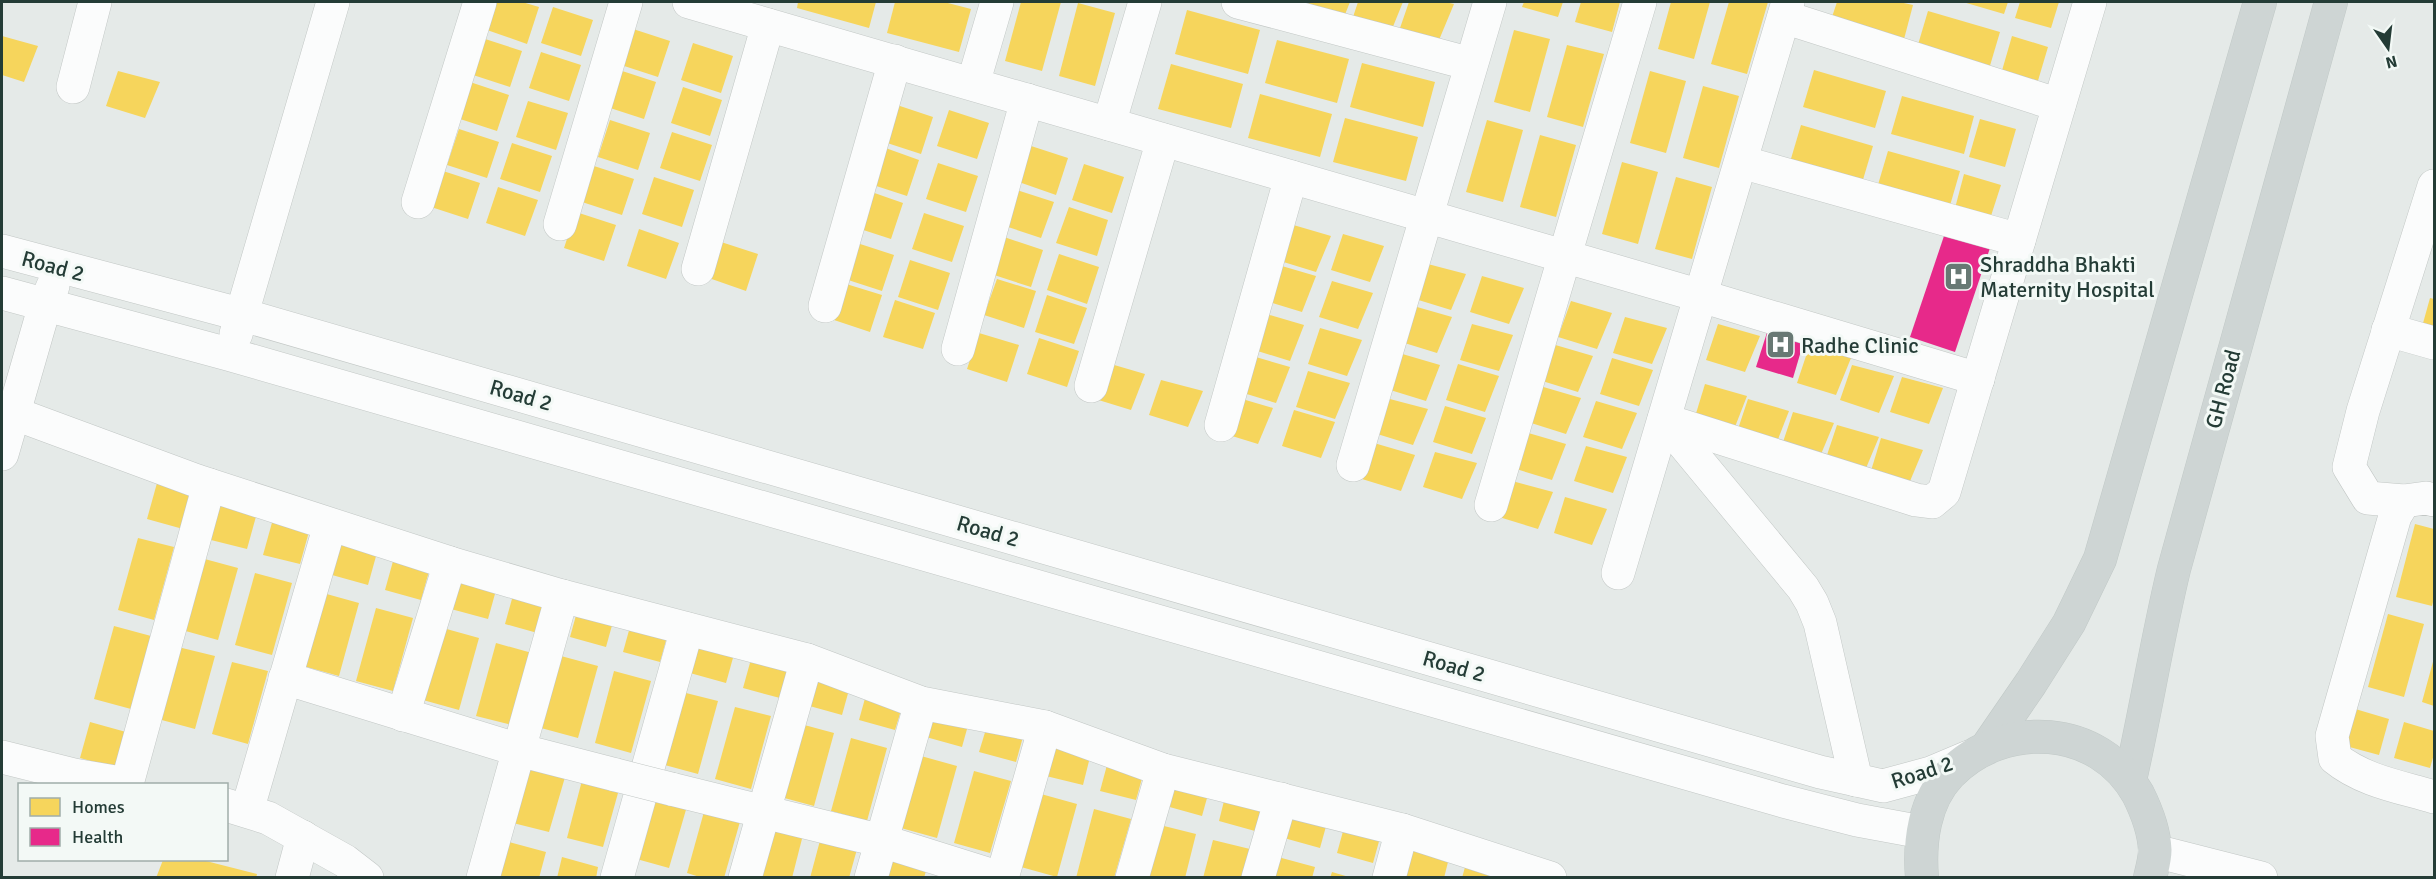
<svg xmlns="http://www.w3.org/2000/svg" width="2436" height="879" font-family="Signika,sans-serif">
<rect width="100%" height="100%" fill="#e5eae8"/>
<g fill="#f6d55c">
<path d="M496,2H522L539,7L527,44L487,30Z"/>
<path d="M798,2H876L869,28L797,8Z"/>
<path d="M895,2H944L971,9L959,52L887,33Z"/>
<path d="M1021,2H1061L1042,71L1005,61Z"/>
<path d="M1306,2H1350L1344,17L1305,5Z"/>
<path d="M1358,2H1403L1392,29L1353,17Z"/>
<path d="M1409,2H1445L1454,4L1439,40L1400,28Z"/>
<path d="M1524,2H1563L1558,17L1522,7Z"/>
<path d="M1581,2H1620L1612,32L1575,22Z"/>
<path d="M1671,2H1710L1694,59L1658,49Z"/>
<path d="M1729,2H1768L1747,74L1711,64Z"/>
<path d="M1837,2H1899L1913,5L1903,43L1830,23Z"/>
<path d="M1963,2H2008L2004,14Z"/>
<path d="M2020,2H2059L2051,28L2015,18Z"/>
<path d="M1078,3L1115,13L1095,86L1059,76Z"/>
<path d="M553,7L593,20L581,56L541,43Z"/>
<path d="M1187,10L1260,30L1248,74L1175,54Z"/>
<path d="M1928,11L2000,32L1989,69L1917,48Z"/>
<path d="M630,28L670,41L658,77L618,64Z"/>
<path d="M1514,30L1550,39L1530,112L1494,102Z"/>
<path d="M2,36L38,46L24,82L2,75Z"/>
<path d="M2012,36L2048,47L2037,84L2001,74Z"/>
<path d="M482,38L522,51L510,87L470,74Z"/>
<path d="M1277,40L1349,59L1337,103L1265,83Z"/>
<path d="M693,43L733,56L721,93L681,80Z"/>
<path d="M1567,45L1604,54L1583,127L1547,117Z"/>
<path d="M541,52L581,65L569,101L529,88Z"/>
<path d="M1362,63L1435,82L1423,127L1350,107Z"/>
<path d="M1171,64L1243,84L1231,128L1158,109Z"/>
<path d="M616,69L656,82L644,119L604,106Z"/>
<path d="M1814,70L1886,91L1875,128L1803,107Z"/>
<path d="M118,71L160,82L145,118L106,106Z"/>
<path d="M1650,71L1686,81L1666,153L1630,143Z"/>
<path d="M470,82L509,95L497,131L457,118Z"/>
<path d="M1703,86L1739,96L1719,168L1683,158Z"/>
<path d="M683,87L722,100L710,136L671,123Z"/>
<path d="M1260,94L1332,114L1320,157L1248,138Z"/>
<path d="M1902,96L1974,116L1964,154L1891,134Z"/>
<path d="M528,101L568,113L556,150L516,137Z"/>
<path d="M894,104L933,117L921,154L881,141Z"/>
<path d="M949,110L989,123L977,159L937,146Z"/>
<path d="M1345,118L1418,137L1406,181L1333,162Z"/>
<path d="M1980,119L2016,129L2005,167L1969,157Z"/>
<path d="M610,120L650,133L638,170L598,157Z"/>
<path d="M1487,120L1523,130L1503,202L1466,192Z"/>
<path d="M1801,125L1873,146L1862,183L1790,162Z"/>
<path d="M459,129L499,142L487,178L447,165Z"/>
<path d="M672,132L712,145L700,181L660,168Z"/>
<path d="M1540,135L1576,145L1556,217L1520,207Z"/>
<path d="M512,143L552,156L540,192L500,179Z"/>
<path d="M1028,145L1068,158L1056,195L1016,181Z"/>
<path d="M880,146L919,160L907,196L867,183Z"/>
<path d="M1888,151L1960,171L1949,209L1877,188Z"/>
<path d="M1622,162L1658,172L1638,244L1602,234Z"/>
<path d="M938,163L978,176L966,212L926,199Z"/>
<path d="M1084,164L1124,177L1112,213L1072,200Z"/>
<path d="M594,166L634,179L622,215L582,202Z"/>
<path d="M440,170L480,183L468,219L428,206Z"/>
<path d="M1964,174L2001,185L1989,222L1954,212Z"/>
<path d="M654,177L694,190L682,227L642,214Z"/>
<path d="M1676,177L1712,187L1692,259L1655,249Z"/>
<path d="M498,187L538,200L525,236L486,223Z"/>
<path d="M863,189L903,203L891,239L851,226Z"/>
<path d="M1014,189L1054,202L1041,238L1002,225Z"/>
<path d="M1069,207L1108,220L1097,256L1056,243Z"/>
<path d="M576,212L616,225L604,261L564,248Z"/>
<path d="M924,213L964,226L952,262L912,249Z"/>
<path d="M1290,224L1331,236L1316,272L1277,260Z"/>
<path d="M639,229L679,243L666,279L627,266Z"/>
<path d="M1343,234L1384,246L1370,282L1331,270Z"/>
<path d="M1004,237L1043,250L1031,287L991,274Z"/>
<path d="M718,241L758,254L746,291L706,277Z"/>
<path d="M854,242L894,255L882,291L842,278Z"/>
<path d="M1059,254L1099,267L1087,304L1047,290Z"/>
<path d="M910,260L950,273L938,310L898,297Z"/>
<path d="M1424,263L1466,274L1451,310L1412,298Z"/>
<path d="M1275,264L1316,276L1302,312L1263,300Z"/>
<path d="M1482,276L1524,288L1509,324L1470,312Z"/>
<path d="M997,279L1036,291L1024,328L984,315Z"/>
<path d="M1332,281L1373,293L1358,329L1319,317Z"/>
<path d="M843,283L882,295L870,332L831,319Z"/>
<path d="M1047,295L1087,308L1074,344L1035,332Z"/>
<path d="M2430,298L2434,299V338L2420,334Z"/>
<path d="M895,300L935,313L923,349L883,337Z"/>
<path d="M1571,301L1612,313L1597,349L1558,337Z"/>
<path d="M1410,305L1452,317L1437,353L1398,341Z"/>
<path d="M1263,313L1304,325L1290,361L1251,349Z"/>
<path d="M1625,317L1667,328L1652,364L1613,353Z"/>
<path d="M1472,324L1513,335L1499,371L1460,360Z"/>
<path d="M1718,324L1760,336L1745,372L1706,360Z"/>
<path d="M1320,328L1362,340L1347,376L1308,364Z"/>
<path d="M979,333L1019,345L1007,382L967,369Z"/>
<path d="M1039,338L1079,351L1067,387L1027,374Z"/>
<path d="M1552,344L1593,356L1578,392L1539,380Z"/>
<path d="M1809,347L1851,358L1836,395L1797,383Z"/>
<path d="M1399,353L1440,365L1426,401L1387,389Z"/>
<path d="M1249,355L1290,367L1276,403L1237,391Z"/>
<path d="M1612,358L1653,370L1639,406L1600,394Z"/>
<path d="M1104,362L1145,374L1131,410L1092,398Z"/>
<path d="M1458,364L1499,376L1485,412L1446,400Z"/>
<path d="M1852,365L1894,376L1879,413L1840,400Z"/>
<path d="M1308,371L1350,383L1335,419L1296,407Z"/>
<path d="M1902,377L1943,388L1929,424L1890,412Z"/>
<path d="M1161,380L1203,391L1188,427L1149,415Z"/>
<path d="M1705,384L1747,396L1733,432L1694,420Z"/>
<path d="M1540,386L1581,398L1566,434L1528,422Z"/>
<path d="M1232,396L1273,408L1258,444L1219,432Z"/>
<path d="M1386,398L1428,409L1413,445L1374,433Z"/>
<path d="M1748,399L1789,411L1775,447L1736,435Z"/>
<path d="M1596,401L1637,413L1622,449L1583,437Z"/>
<path d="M1445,406L1486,418L1472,454L1433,442Z"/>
<path d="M1294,410L1335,422L1321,458L1282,446Z"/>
<path d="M1793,412L1834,423L1819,459L1781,448Z"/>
<path d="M1837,425L1879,437L1864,473L1825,461Z"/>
<path d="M1525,432L1566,444L1552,480L1513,468Z"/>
<path d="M1881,438L1923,450L1908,486L1870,474Z"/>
<path d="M1374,443L1415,455L1401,491L1362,479Z"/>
<path d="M1586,446L1627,457L1613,493L1574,481Z"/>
<path d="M1435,452L1477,463L1462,499L1423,487Z"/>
<path d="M1512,481L1553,492L1538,529L1499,517Z"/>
<path d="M157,483L193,493L183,529L147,519Z"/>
<path d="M1565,497L1607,509L1592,545L1554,533Z"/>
<path d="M220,503L257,513L247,549L211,540Z"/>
<path d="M273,519L310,528L300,564L263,555Z"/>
<path d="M2415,524L2434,529V598L2432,606L2396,597Z"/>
<path d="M138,538L174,547L154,620L118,610Z"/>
<path d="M341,539L378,549L368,585L332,575Z"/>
<path d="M395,554L431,564L421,600L385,590Z"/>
<path d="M201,558L238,568L218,640L182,630Z"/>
<path d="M255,573L292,583L272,655L235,645Z"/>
<path d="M461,573L498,583L488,619L451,609Z"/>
<path d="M515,588L551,598L541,634L505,624Z"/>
<path d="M323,593L359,603L339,676L303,666Z"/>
<path d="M580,601L616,611L606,647L570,637Z"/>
<path d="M376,608L413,618L393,691L356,681Z"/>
<path d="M2388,614L2424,624L2404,697L2368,687Z"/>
<path d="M633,616L670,626L660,662L623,652Z"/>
<path d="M114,626L151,636L131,709L94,699Z"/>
<path d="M443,628L479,638L459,710L423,700Z"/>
<path d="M700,637L736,647L726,683L690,673Z"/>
<path d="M496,643L532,653L512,725L476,716Z"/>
<path d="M178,647L215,656L195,729L158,719Z"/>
<path d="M753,652L790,662L780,698L743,688Z"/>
<path d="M561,656L598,666L578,738L541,728Z"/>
<path d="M2434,658V706L2422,702Z"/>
<path d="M232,662L268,671L248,744L212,734Z"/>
<path d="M816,669L852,679L842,715L806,705Z"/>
<path d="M614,671L651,681L631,753L595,743Z"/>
<path d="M869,684L906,694L895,730L859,720Z"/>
<path d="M682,692L718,701L698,774L661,764Z"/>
<path d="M936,701L972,711L962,747L926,737Z"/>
<path d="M735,707L771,716L751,789L715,779Z"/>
<path d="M2352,708L2389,719L2379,755L2342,745Z"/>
<path d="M990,716L1026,726L1016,762L979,752Z"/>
<path d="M90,722L126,732L116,768L80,758Z"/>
<path d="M2404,722L2434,731V754L2430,768L2394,758Z"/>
<path d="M797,723L834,733L814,806L777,796Z"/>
<path d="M851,738L887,748L867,821L831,811Z"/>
<path d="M1056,739L1092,749L1083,785L1046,776Z"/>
<path d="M533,750L570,760L549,832L513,823Z"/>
<path d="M1110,754L1146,764L1136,800L1100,791Z"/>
<path d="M921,756L957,766L937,838L901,828Z"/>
<path d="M586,765L623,775L603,847L567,838Z"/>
<path d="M1175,769L1212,780L1202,816L1166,806Z"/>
<path d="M974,771L1011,781L990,853L954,843Z"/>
<path d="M1228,785L1265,795L1255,831L1219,821Z"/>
<path d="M653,786L690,796L669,868L633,858Z"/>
<path d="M1041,794L1077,804L1057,877L1021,867Z"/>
<path d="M707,801L743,811L724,878H703L687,873Z"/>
<path d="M1294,802L1330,812L1320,848L1284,838Z"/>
<path d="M1094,809L1131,819L1114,878H1076Z"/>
<path d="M1347,817L1383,827L1373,863L1337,853Z"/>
<path d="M769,818L805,827L792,878H753Z"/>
<path d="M1160,825L1196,834L1185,878H1145Z"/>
<path d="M822,833L859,842L849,878H810Z"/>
<path d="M1213,840L1250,849L1242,878H1203Z"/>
<path d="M1415,841L1451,850L1444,878L1405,877Z"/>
<path d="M509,842L546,852L539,878H499Z"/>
<path d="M893,850L929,860L924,878H885Z"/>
<path d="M1468,856L1501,878H1462Z"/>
<path d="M562,857L598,867L596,878H557Z"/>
<path d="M1278,857L1315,867L1312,878H1273Z"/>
<path d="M163,860H202L257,874L256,878H156Z"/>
<path d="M1332,872L1349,877V878H1330Z"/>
</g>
<g fill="#e7298a">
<path d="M1946,230L1991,245L1955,352L1910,337Z"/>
<path d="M1770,323L1806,334L1793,378L1756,367Z"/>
</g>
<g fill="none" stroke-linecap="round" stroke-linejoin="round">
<defs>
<g id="minor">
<path d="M689,2L1701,296L1978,379"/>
<path d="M1238,2L1471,64"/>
<path d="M1784,17L2059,105"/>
<path d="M973,84L997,2"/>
<path d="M73,87L95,2"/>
<path d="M1109,124L1145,2"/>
<path d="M1741,162L2019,240"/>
<path d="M2434,186L2363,411L2349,467L2368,498L2404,501L2426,498L2434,500"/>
<path d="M418,202L480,2"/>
<path d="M560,224L626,2"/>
<path d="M2,251L243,315L1820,772L1883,786L1931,773L1969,757"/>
<path d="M698,269L768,25"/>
<path d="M2,293L228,354L1783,801L1857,820L1922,832"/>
<path d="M825,306L895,61"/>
<path d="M2388,330L2434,343"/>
<path d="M236,334L333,2"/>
<path d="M958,349L1027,100"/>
<path d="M1091,386L1163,140"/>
<path d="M13,413L197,481L450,563L562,596L807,660L921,703L1045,727L1163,770L1402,830L1550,878"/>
<path d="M1664,420L1916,500L1932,502L1944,492L2090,2"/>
<path d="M1664,420L1803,588L1812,603L1820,623L1856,780"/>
<path d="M1221,425L1291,177"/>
<path d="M2,454L45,305L53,286"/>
<path d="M1353,465L1490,2"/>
<path d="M2404,501L2395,516L2332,736L2335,758C2363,781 2401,787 2434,797"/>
<path d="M1491,505L1640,2"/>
<path d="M1618,573L1788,2"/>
<path d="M285,678L519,750L616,775"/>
<path d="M403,715L450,563"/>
<path d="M2,757L74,775L127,784L209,485"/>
<path d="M671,789L882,841L1000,878"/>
<path d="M226,805L268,818L345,861L367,878"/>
<path d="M247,811L330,525"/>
<path d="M2155,851L2261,878"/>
<path d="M292,878L303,837"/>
<path d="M483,878L562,596"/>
<path d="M617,878L687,629"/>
<path d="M745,878L807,660"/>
<path d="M871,878L921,703"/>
<path d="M1002,878L1045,727"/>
<path d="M1132,878L1163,770"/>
<path d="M1258,878L1281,799"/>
<path d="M1389,878L1402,830"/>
</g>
<g id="major">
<path d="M1987,747L2031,683L2069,623L2100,559L2260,2"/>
<path d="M2130,780C2146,710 2157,639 2174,569L2331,2"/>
<path d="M1922,878C1919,842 1924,801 1950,774C2004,719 2099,724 2138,794C2147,812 2154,830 2155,850C2155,859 2152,869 2150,878"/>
</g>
</defs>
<use href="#minor" stroke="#c2c7c5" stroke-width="34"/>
<use href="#major" stroke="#c1c9c7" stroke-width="34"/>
<use href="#minor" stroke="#fbfcfc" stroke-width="33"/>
<use href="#major" stroke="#ced5d4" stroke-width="33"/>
<defs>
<path id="minor-bridge" d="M616,775L671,789"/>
</defs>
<use href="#minor-bridge" stroke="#c2c7c5" stroke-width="34" stroke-linecap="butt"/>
<use href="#minor-bridge" stroke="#fbfcfc" stroke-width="33"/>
</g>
<defs>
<symbol id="hospital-square" viewBox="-11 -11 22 22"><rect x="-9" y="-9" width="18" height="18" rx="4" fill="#687974" stroke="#f3f9f6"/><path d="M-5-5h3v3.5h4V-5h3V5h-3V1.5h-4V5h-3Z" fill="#fff"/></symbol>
</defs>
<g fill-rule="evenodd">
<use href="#hospital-square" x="1942" y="260" width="33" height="33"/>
<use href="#hospital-square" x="1764" y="328" width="33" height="33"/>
</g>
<g text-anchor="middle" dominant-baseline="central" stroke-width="6" stroke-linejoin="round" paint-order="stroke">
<g font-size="22" fill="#243c36" stroke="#f3f9f6" text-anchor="start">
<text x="1980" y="264">Shraddha Bhakti<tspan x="1980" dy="25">Maternity Hospital</tspan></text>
<text x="1801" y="345">Radhe Clinic</text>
</g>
<g font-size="22" fill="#243c36" stroke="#f3f9f6">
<text transform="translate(53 266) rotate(15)">Road 2</text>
<text transform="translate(2223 389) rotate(-75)">GH Road</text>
<text transform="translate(521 395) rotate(16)">Road 2</text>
<text transform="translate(988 531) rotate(16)">Road 2</text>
<text transform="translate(1454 666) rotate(16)">Road 2</text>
<text transform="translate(1922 772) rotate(-18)">Road 2</text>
</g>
</g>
<rect width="2436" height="879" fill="none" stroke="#243c36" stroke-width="6"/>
<rect x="18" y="783" width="210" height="78" fill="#f3f9f6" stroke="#a0ada9" stroke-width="1.5"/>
<rect x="30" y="798" width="30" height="18" fill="#f6d55c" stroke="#a0ada9" stroke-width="1.5"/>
<text x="72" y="813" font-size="18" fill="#243c36">Homes</text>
<rect x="30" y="828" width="30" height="18" fill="#e7298a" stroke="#a0ada9" stroke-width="1.5"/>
<text x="72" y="843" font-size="18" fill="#243c36">Health</text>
<g transform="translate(2388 48) rotate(166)" stroke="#f3f9f6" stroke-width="4.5" paint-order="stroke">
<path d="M0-4.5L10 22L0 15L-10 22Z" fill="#243c36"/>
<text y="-9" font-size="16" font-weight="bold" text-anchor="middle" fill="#243c36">N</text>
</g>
</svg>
